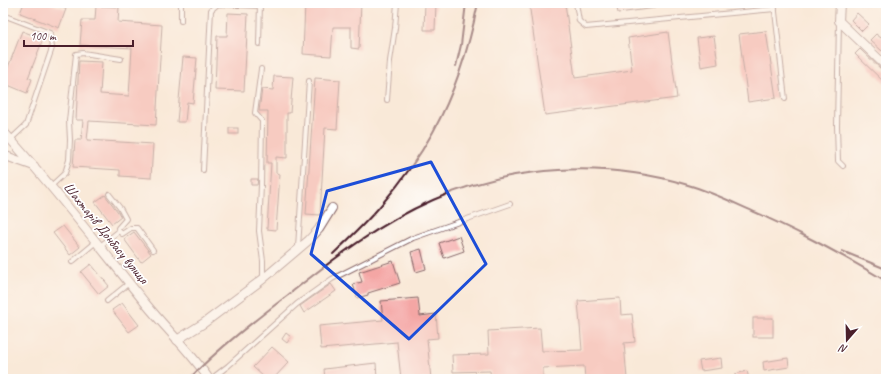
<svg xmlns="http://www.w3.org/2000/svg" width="889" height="382" font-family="Caveat,sans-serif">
<rect width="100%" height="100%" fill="#fff"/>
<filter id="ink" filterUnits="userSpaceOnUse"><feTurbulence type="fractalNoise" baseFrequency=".025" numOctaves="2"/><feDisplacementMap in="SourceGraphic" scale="8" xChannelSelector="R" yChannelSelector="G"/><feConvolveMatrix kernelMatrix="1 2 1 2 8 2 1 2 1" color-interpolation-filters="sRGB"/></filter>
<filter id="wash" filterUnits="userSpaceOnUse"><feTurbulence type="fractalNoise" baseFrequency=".012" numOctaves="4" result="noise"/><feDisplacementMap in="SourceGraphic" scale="16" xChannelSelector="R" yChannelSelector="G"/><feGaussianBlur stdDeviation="0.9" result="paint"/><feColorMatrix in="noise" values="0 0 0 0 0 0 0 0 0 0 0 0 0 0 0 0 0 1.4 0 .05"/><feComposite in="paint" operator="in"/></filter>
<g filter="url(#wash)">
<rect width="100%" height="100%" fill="#f9e9d8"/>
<g id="blocks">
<g fill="#f4a6a4">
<path d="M24,3H50L66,9L59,28L20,13Z"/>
<path d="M305,3H361L359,49L351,48V27H333L331,56L303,54Z"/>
<path d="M425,3H436L435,30H424Z"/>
<path d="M529,3H565L575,78L632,70L628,38L668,32L677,98L545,115Z"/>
<path d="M616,3H655L656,8L618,13Z"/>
<path d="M96,6L119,7L118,22L162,25L156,125L89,121L87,140L153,144L151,178L120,176V170L73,167L75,140H81L83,120H76L79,61L102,62L100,94L129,96L132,48L80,45L82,20H95Z"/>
<path d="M228,13L248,14L244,91L215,90L217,36H227Z"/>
<path d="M857,13L869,24L862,31L851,20Z"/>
<path d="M22,31L43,39L28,78L32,79L27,93L3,83V68L7,70Z"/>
<path d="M766,31L776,98L748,102L739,34Z"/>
<path d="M886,32V47L882,51L870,40L876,34L881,38Z"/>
<path d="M714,36L718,64L701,67L697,38Z"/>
<path d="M860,49L882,70L886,71V84L855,54Z"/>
<path d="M183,57L197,58L193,103L187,102L185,122H177Z"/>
<path d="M274,76L293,77L290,113H287V158L276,157V173L280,174L276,230L267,229L271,163H267L268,111H259L262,89L273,90Z"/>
<path d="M315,78L340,80L337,129L325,128L320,215L306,214Z"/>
<rect x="229" y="128" width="9" height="6"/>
<path d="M251,179H258L257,185H251Z"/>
<path d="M105,195L118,212L121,217L112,224L95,202Z"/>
<path d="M63,226L80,247L70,255L53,233Z"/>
<path d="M134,232L151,254L141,262L124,239Z"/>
<path d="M459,236L464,251L444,258L439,243Z"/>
<path d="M421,249L426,269L416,272L411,252Z"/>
<path d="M393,261L400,283L368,293V295L357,298L353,284L362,282L359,272Z"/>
<path d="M91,264L109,286L99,294L81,272Z"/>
<path d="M331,284L336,291L304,313L300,306Z"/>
<path d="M418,298L420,316L436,314L438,338L427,339L431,379H401L397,342L321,349L319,326L383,320L381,301Z"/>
<path d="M620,298L621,315L632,314L635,342L624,343L627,379H585L584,366L543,368V379H491L490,371L453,372L452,355L489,354L488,331L540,328L542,351L582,350L578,301Z"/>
<path d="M122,303L139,325L129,332L112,310Z"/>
<rect x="753" y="318" width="20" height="19"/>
<path d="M286,333L291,337L287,343L282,339Z"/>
<path d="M272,347L289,362L273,379H266L253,367Z"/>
<path d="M721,358L722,368L701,371L699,361Z"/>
<path d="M788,358L789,367L764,371L763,362Z"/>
<path d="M376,363L377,379H325L324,369Z"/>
<path d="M747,371L749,379H736L735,374Z"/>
</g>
</g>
</g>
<g filter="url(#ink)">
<use href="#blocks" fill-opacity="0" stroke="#876668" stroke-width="1"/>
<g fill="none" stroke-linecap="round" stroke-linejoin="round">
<defs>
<g id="service">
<path d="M576,3L579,21L586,27L775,9"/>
<path d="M774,3L785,99"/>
<path d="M3,15L50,33L52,48L26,125L11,139"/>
<path d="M181,21V3"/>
<path d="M839,21L837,126L838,161L843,166"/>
<path d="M259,44L260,3"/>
<path d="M261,69L255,113L262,121L261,185L259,231L263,261V278"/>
<path d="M387,100L390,61L395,28L397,3"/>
<path d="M203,170L211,10L218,4L260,6"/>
<path d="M51,186L65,173L69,160L70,140L69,121L76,54L83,53L121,59"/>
<path d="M119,231L122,234L131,228H137L153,250"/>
<path d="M100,246L119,231L118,228L126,219L120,208L109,194"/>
<path d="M298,247L309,81"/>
<path d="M72,262L96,242"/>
<path d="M107,301L129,283"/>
<path d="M214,379L215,376L228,366L297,304L332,279L413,238L510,204"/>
</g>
<g id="minor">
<path d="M840,3L839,21L886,66"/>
<path d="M3,131C53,186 99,246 146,304C167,330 191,352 209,379"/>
<path d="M3,155L34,166"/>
<path d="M177,340L204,323L263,279L309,240L319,229L332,208"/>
</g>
</defs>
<use href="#service" stroke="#876668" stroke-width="6"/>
<use href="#minor" stroke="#876668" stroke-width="10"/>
<use href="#service" stroke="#fff" stroke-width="4"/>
<use href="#minor" stroke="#fff" stroke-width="8"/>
<g stroke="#4a1f2b" stroke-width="2">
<path d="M456,66L461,45L466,3"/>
<path d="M842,251L886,269"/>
<path d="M333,254C350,238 367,222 382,204C401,182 419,157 433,132C455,92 469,48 478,3"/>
<path d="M189,379C219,348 254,321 288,295C333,259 380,223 433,200C511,165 605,160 688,185C712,192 734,203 757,213C772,220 788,227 803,235C831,249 859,265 886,281"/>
</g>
</g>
</g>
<path d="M0 0H889V382H0ZM431,162L486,264L409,339L311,254L327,191Z" fill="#f9e9d8" fill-opacity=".55" fill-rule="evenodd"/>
<path fill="none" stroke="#1d4ed8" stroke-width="3" stroke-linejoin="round" d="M431,162L486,264L409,339L311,254L327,191Z"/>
<g text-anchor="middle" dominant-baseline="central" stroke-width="3.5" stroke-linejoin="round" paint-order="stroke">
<g font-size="14" fill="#4a1f2b" stroke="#fff">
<text transform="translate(106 233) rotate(51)">Шахтарів Донбасу вулиця</text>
</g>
</g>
<rect width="889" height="382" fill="none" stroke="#fff" stroke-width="16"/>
<g transform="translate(847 340) rotate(200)" stroke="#ffffff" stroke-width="3" paint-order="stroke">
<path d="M0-3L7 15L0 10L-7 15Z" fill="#4a1f2b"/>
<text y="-6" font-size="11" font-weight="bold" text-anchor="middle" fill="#4a1f2b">N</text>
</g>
<path d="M24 40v6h109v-6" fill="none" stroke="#4a1f2b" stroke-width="2"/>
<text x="30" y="40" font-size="12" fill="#4a1f2b" stroke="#ffffff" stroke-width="3" paint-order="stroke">100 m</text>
</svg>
